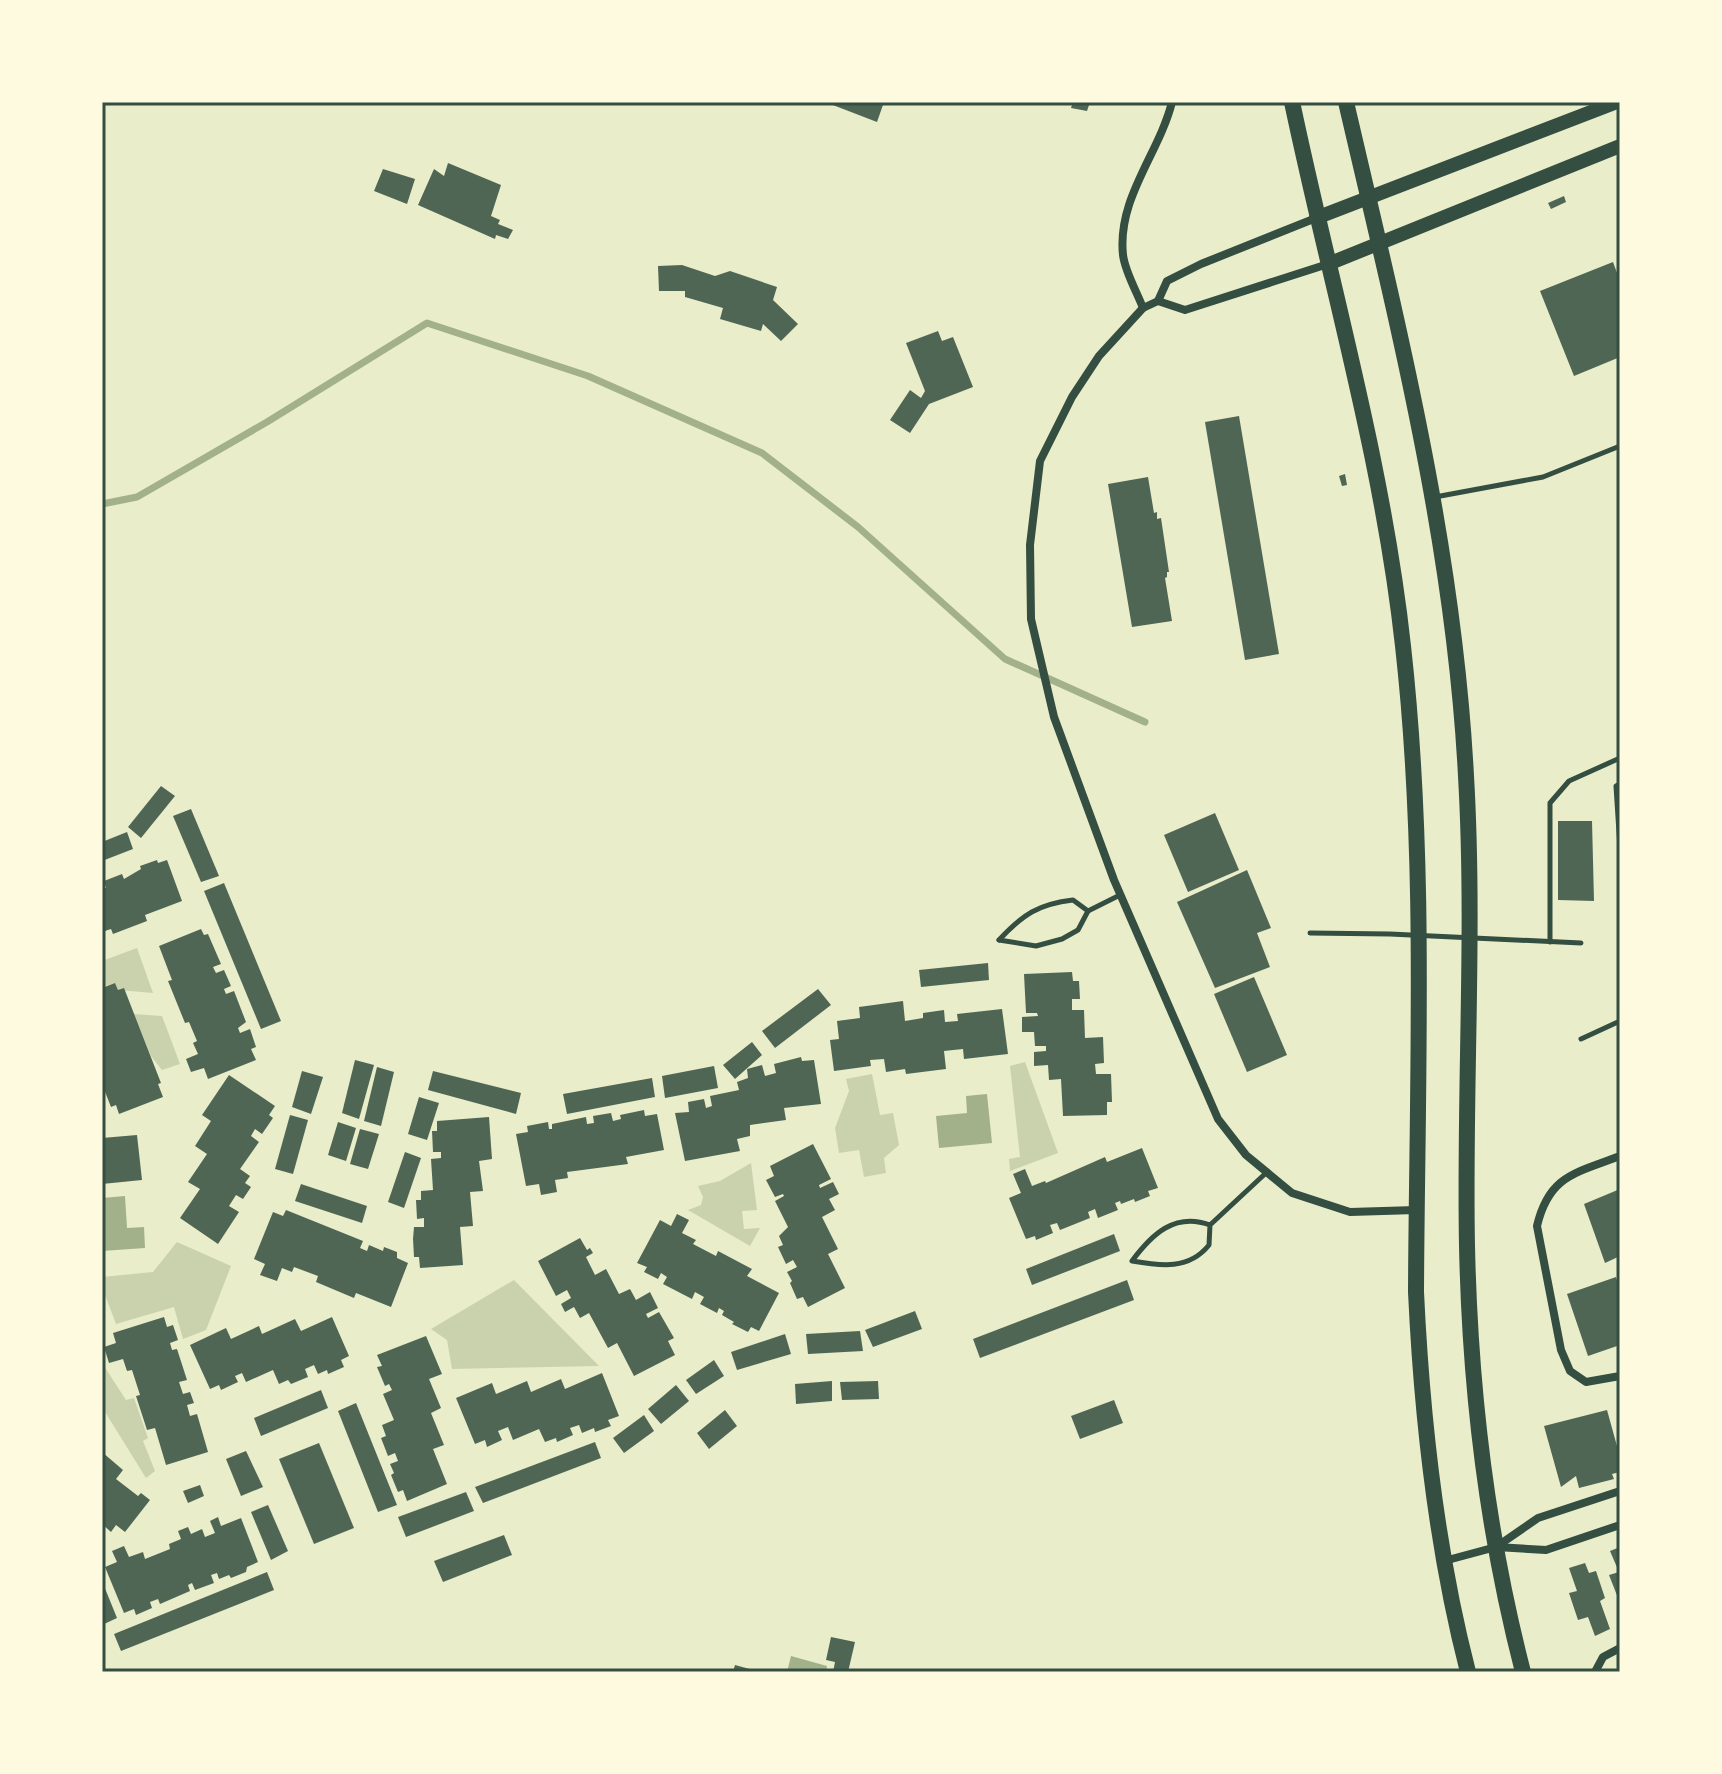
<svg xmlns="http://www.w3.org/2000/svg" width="1722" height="1774" font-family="'Titillium Web',sans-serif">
<rect width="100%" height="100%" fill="#e9edc9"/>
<g fill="#cad2ad">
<path d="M137,948L153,993L118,990L115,983L102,987V961Z"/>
<path d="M134,1014L162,1016L180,1064L162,1070L151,1056Z"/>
<path d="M1025,1062L1058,1153L1010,1171L1009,1159L1020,1157L1010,1066Z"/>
<path d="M872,1074L880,1115L893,1113L899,1145L884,1158L886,1173L864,1177L859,1150L839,1153L835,1128L849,1091L846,1079Z"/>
<path d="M751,1163L757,1210L742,1211L744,1229L760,1228L750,1246L688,1210L701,1205L703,1197L698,1186L720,1181Z"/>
<path d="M177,1242L231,1266L206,1330L183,1339L174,1307L116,1324L102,1287V1277L153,1272Z"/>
<path d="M514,1280L599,1366L452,1369L447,1340L431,1329Z"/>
<path d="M102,1363L126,1400L134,1398L148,1438L143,1441L155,1471L146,1478L102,1407Z"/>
</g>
<g fill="#a3b18a">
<path d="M987,1094L992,1143L939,1148L936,1116L967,1113L966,1096Z"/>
<path d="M125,1196L127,1228L144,1227L145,1248L102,1251V1198Z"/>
<path d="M791,1656L827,1666L826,1672H787Z"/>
</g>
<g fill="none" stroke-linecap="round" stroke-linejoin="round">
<path stroke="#a3b18a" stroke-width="7" d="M102,504L137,497L267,422L427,323L588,376L762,453L858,527L1005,659L1145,722"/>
</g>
<g fill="#4f6655">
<path d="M825,102H884L877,122Z"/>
<path d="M1073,102H1090L1087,111L1071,108Z"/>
<path d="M448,163L501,185L491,216L500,220L498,224L513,230L508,239L496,235L495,239L418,205L434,169L444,176Z"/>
<path d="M383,169L415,179L407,204L374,191Z"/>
<path d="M1564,196L1566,202L1551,209L1548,203Z"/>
<path d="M1613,262L1620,281V357L1574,376L1540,291Z"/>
<path d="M682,265L715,276L730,271L777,287L773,300L798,324L781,341L763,324L761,331L720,319L723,308L685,297V291H659L658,266Z"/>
<path d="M938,331L942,341L953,337L973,387L929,404L910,433L890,420L910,390L921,398L925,391L906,343Z"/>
<path d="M1239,416L1279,654L1245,660L1205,422Z"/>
<path d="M1345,474L1347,485L1342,486L1339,476Z"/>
<path d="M1148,477L1154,513L1157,512V519L1161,518L1169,572H1167V577L1165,578L1172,621L1132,627L1108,484Z"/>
<path d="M161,786L175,796L141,838L128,827Z"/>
<path d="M191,809L219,876L201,882L173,816Z"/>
<path d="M1215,813L1239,870L1188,892L1164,835Z"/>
<path d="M1558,821H1592L1594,901L1558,900Z"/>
<path d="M127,832L133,849L102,861V842Z"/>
<path d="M157,860L158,863L167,860L182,901L145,915L147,921L113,934L111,929L102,932V889L106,888L104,881L122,874L124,879L141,869L140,866Z"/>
<path d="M1247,870L1271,928L1257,933L1270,967L1215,988L1177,902Z"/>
<path d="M224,883L281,1021L261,1029L204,891Z"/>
<path d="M201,929L204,935L208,934L221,964L213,967L216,973L224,970L231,986L224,989L226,994L234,991L246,1022L238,1028L240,1033L250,1029L256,1047L251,1049L256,1060L208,1079L204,1068L191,1072L186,1059L198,1054L193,1043L197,1041L189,1022L185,1023L168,981L172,980L159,946Z"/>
<path d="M988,963L989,980L921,987L919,970Z"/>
<path d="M1072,972L1073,981H1079L1080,999H1072V1010H1084L1085,1038L1103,1037L1104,1063L1095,1064L1096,1074H1111L1112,1102H1107V1115L1063,1116L1061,1079L1049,1080L1048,1065L1034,1066V1052L1046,1051V1046H1035L1034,1032H1022V1017L1038,1016L1037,1013H1026L1024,974Z"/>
<path d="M1254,977L1287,1055L1247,1072L1214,994Z"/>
<path d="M115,983L118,990L124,988L161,1083L158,1084L163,1097L119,1114L116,1105L111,1107L102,1084V988Z"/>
<path d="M818,989L831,1005L775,1048L762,1031Z"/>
<path d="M903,1001L905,1021L923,1018V1013L944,1010L945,1022L958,1021L957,1014L1002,1009L1008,1054L964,1059L963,1049L944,1051L946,1069L906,1074L905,1069L886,1072L884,1059L870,1060L871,1066L834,1071L830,1040L839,1039L837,1021L860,1018L859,1007Z"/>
<path d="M752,1042L762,1055L735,1079L723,1065Z"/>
<path d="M801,1057L802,1061L814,1060L821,1104L784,1108L786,1120L750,1125V1136L737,1139L740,1151L685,1161L675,1113L689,1112L688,1102L704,1099L706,1108L712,1106L710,1096L739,1090L737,1082L748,1078L747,1069L762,1065L765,1076L776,1073L774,1064Z"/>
<path d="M355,1060L374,1065L359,1119L342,1113Z"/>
<path d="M714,1066L718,1088L665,1098L662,1076Z"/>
<path d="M377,1067L394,1072L381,1126L364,1121Z"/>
<path d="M302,1071L323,1077L311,1114L292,1107Z"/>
<path d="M433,1071L521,1093L516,1114L428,1090Z"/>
<path d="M229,1075L275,1106L269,1115L273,1118L262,1134L255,1129L251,1136L259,1142L240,1169L250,1176L245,1183L251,1187L243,1199L236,1195L229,1206L239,1212L218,1244L180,1218L200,1189L188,1182L207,1154L195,1146L211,1121L202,1115Z"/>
<path d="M652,1078L655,1097L567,1114L563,1094Z"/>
<path d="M419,1097L439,1103L427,1140L408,1134Z"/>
<path d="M644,1110L645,1116L657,1114L664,1150L626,1157L628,1164L567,1172L568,1178L555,1180L557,1192L541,1195L539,1184L526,1186L516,1134L528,1132L527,1126L548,1122L549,1129H552V1124L586,1117L587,1124L594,1123L593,1116L611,1113L613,1121L621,1119L620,1115Z"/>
<path d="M290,1115L308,1120L293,1174L275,1169Z"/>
<path d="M489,1117L492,1159L479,1161L483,1191L470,1192L473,1226L460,1227L463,1265L420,1268L419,1257H414L413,1239L414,1227H424V1218L417,1219L416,1200H421V1191L433,1190L431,1159L441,1158V1152H433L432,1131H437V1121Z"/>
<path d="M338,1122L356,1128L346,1161L328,1155Z"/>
<path d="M360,1129L379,1134L368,1169L350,1164Z"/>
<path d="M137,1135L142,1180L102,1184V1138Z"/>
<path d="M813,1144L831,1179L819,1185L820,1188L833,1182L839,1194L829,1199L835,1210L822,1217L838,1249L828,1254L845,1288L808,1307L803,1297L797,1299L790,1283L792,1281L787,1272L797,1267L793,1260L786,1264L778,1247L783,1245L779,1236L788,1227L775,1201L784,1196L783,1194L775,1197L766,1180L774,1176L770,1166Z"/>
<path d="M1142,1148L1158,1188L1148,1191L1150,1196L1135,1202L1134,1199L1121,1204L1120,1201L1115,1203L1118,1210L1098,1218L1095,1209L1088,1212L1090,1218L1060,1230L1057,1223L1050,1225L1053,1233L1036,1240L1035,1236L1026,1239L1009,1198L1021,1193L1013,1174L1025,1169L1032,1186L1045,1181L1046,1183L1105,1157L1107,1162Z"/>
<path d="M405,1152L421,1158L404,1208L388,1202Z"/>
<path d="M301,1184L367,1206L362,1223L295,1201Z"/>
<path d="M1620,1189V1256L1605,1263L1584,1204Z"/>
<path d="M286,1210L363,1241L360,1248L367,1251L369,1245L383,1251L384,1247L397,1252V1258L408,1263L391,1307L356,1293L354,1298L316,1282L318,1276L294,1267L292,1272L282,1268L277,1281L260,1275L265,1264L254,1259L273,1212L283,1216Z"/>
<path d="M677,1214L689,1220L682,1233L696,1240L693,1244L716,1256L718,1251L752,1269L747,1276L779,1293L759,1331L751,1327L748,1332L732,1324L734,1322L722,1315L724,1311L719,1308L717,1313L700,1304L704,1297L695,1292L692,1299L663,1284L667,1277L661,1273L658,1279L644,1272L647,1267L637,1263L660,1220L671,1226Z"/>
<path d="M1114,1234L1120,1251L1032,1285L1026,1269Z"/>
<path d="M580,1238L587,1250L590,1248L593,1253L586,1257L595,1275L606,1269L619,1294L630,1289L636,1300L650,1292L658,1308L646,1314L648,1318L659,1312L674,1338L668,1341L675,1355L634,1376L617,1343L608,1348L589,1313L580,1318L574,1307L565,1312L561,1304L571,1298L567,1290L556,1296L538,1261Z"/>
<path d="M1616,1277L1620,1290V1345L1588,1356L1567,1294Z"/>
<path d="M1127,1280L1134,1300L980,1358L973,1339Z"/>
<path d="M915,1311L922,1329L873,1347L865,1330Z"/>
<path d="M164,1317L167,1327L173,1325L178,1340L170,1343L172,1350L177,1349L187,1380L179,1382L183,1394L190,1392L194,1403L187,1405L190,1416L197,1414L208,1452L166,1465L155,1428L147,1430L136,1396L140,1395L132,1370L127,1371L123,1359L109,1363L104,1347L116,1343L113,1333Z"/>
<path d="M332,1317L349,1356L341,1360L344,1367L328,1374L327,1370L318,1374L314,1365L305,1369L308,1377L291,1384L288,1380L279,1384L273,1370L246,1382L242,1373L235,1376L238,1382L221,1390L219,1385L210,1389L190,1345L226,1328L231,1339L259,1326L262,1334L295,1319L301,1331Z"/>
<path d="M860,1331L863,1351L808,1354L806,1334Z"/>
<path d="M785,1334L791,1354L737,1370L731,1352Z"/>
<path d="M426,1336L442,1374L429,1379L441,1408L431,1413L444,1445L433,1449L447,1484L407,1501L403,1490L398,1492L391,1475L394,1473L390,1464L398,1461L395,1453L388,1456L381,1438L386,1436L382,1425L394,1420L383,1394L392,1390L389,1384L385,1386L377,1367L382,1366L377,1355Z"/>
<path d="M714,1360L724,1376L696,1394L686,1380Z"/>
<path d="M602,1373L619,1416L608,1420L611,1426L595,1432L594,1428L582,1433L579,1425L570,1428L573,1435L557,1442L556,1438L545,1442L539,1429L513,1440L508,1427L498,1431L502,1440L487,1447L485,1440L475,1444L456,1398L492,1383L496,1394L527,1381L531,1392L561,1379L565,1389Z"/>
<path d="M832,1381V1401L796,1404L795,1384Z"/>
<path d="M878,1381L879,1399L842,1400L840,1382Z"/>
<path d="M676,1385L689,1401L661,1424L648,1409Z"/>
<path d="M321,1390L328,1408L261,1436L254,1418Z"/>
<path d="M1114,1400L1123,1423L1080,1439L1071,1416Z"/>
<path d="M356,1403L397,1505L378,1512L338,1411Z"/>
<path d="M725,1410L737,1426L709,1449L697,1433Z"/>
<path d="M1607,1410L1620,1457V1472L1612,1474L1614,1479L1579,1488L1576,1476L1561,1487L1544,1426Z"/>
<path d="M644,1415L654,1431L624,1453L613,1438Z"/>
<path d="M595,1442L601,1458L483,1503L475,1487Z"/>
<path d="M319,1443L354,1528L314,1544L279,1459Z"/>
<path d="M246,1451L263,1487L241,1496L226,1459Z"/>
<path d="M102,1452L123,1470L116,1479L138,1496L141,1493L150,1500L125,1532L116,1525L111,1532L102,1524Z"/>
<path d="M200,1485L204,1496L188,1503L183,1491Z"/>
<path d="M466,1492L474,1511L406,1537L398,1517Z"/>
<path d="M268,1505L288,1551L271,1560L251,1512Z"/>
<path d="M218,1517L221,1526L241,1518L258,1562L247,1567L246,1572L231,1578L229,1575L219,1579L217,1573L211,1575L214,1583L195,1590L192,1583L188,1585L190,1591L160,1604L158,1599L150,1602L152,1608L136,1615L134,1609L124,1613L105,1567L117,1562L112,1551L124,1546L129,1557L143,1552L145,1559L170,1549L169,1544L181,1539L178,1531L188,1527L191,1534L202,1529L205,1537L215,1533L210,1521Z"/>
<path d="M504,1535L512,1555L443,1582L434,1561Z"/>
<path d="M1620,1547V1603L1609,1575L1619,1572L1610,1551Z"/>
<path d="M1585,1563L1589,1573L1596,1571L1605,1598L1600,1601L1610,1629L1595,1636L1588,1617L1578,1620L1569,1593L1577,1591L1569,1568Z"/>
<path d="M267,1572L274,1590L121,1651L114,1634Z"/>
<path d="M102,1581L117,1618L102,1625Z"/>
<path d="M831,1637L855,1642L848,1672H833L835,1662L826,1660Z"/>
<path d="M735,1665L757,1671V1672H733Z"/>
</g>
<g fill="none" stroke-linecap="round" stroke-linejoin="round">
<g stroke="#344e41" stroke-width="5">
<path d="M1435,497L1543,477L1620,446"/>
<path d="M1620,784L1616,786L1620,848"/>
<path d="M1310,933L1390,934L1581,943"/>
<path d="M999,940L1036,946L1062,939L1078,930L1088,911L1120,895"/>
<path d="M999,940C1023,914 1039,904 1073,900L1088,911"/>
<path d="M1550,942V803L1569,781L1620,758"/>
<path d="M1581,1039L1620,1021"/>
<path d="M1210,1225C1175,1212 1152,1234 1132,1261C1161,1266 1189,1270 1209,1245L1210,1225L1267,1172"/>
</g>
<g stroke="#344e41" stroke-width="8">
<path d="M1316,218L1201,264L1167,281L1158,301L1143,308L1099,356L1072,397L1040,461L1030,545L1031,619L1054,717L1114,880L1218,1119L1246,1155L1292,1193L1350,1212L1416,1210"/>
<path d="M1158,301L1185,310L1328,264"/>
<path d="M1143,308C1137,292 1125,272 1123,255C1117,198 1159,154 1172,102"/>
<path d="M1620,1156C1576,1173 1549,1175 1537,1226L1561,1350L1570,1371L1586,1382L1620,1376"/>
<path d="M1496,1547L1546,1550L1620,1525"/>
<path d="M1444,1561L1496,1547L1538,1518L1620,1491"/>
<path d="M1595,1672L1603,1657L1620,1648"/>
</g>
<g stroke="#344e41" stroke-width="14">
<path d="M1316,218L1617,102"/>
<path d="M1328,264L1620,146"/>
</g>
<g stroke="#344e41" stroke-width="16">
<path d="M1292,102C1330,283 1383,462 1403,646C1427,860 1417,1077 1416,1292C1422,1420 1436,1548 1468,1672"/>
<path d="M1346,102C1398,326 1454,545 1466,776C1475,932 1464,1089 1467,1246C1470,1390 1487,1533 1523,1672"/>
</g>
</g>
<rect width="1722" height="1774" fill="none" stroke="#fefae0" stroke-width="208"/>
<rect x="104" y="104" width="1514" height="1566" fill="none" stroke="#344e41" stroke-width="3"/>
</svg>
